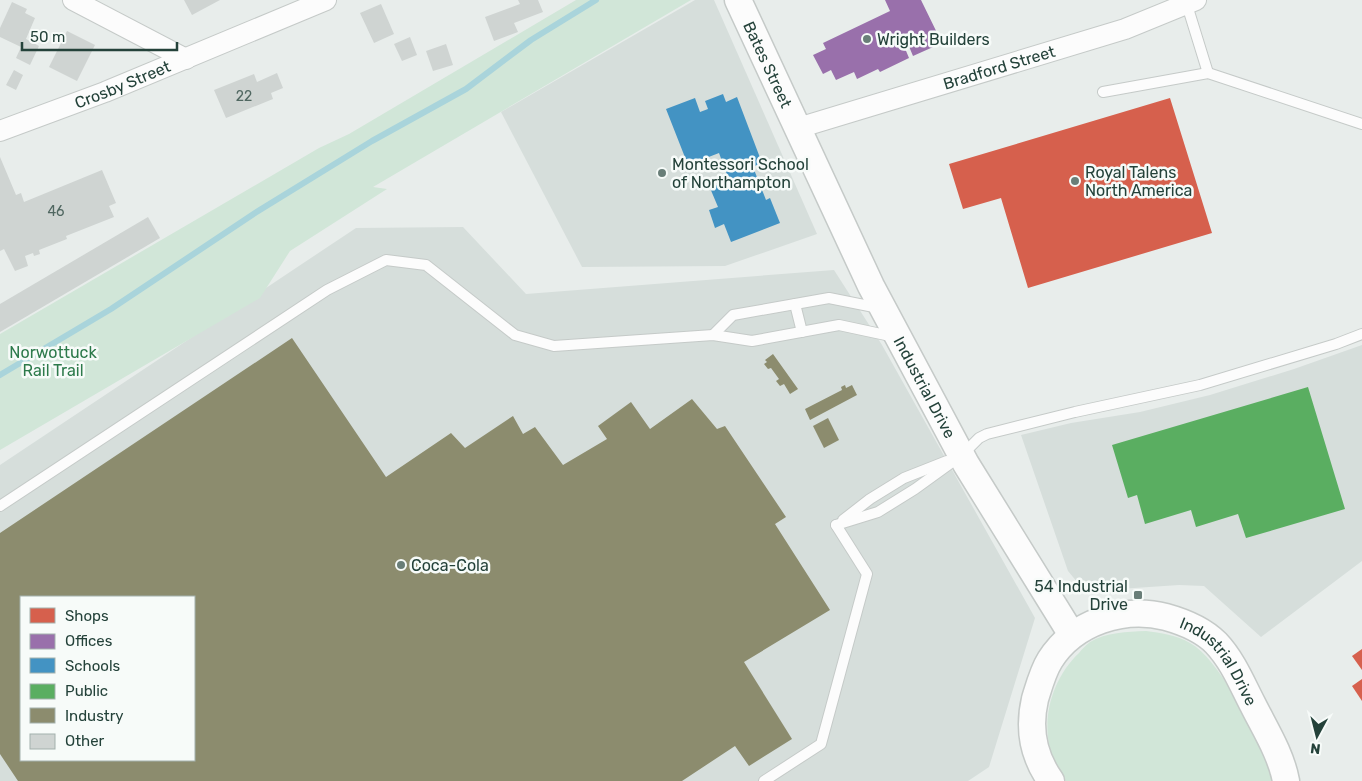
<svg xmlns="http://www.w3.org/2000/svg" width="1362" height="781" font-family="Rubik,sans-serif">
<rect width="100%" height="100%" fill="#e8edeb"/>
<g fill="#d6dedb" fill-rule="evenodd">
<path d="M695,0H714L817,234L725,266L582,267L501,112Z"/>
<path d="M463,227L526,294L834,270L882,345L1035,618L989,767L968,781H0V465L356,228ZM21,597H194V760H21Z"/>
<path d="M1362,345V561L1261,637L1204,586L1179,585L1090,591L1078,583L1068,571L1021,435L1071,423L1140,412L1210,395L1294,369Z"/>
</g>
<g fill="#d1e6d8">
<path d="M576,0H691L373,187L387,189L290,251L260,298L0,450V334L319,148L349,134Z"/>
<path d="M1146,631C1160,633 1177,635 1190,643C1224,662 1259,745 1278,781H1066C1035,743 1045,685 1079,653C1082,649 1086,645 1090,642C1106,632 1127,632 1146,631Z"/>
</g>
<g fill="#d6604d">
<path d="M1170,98L1212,233L1028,288L1001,198L963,209L949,164Z"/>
<path d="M1362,649V670L1352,656Z"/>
<path d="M1362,679V701L1352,686Z"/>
</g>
<path fill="#9970ab" d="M885,0H921L942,43L913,56L908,44L904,46L909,58L880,72L878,69L857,79L854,72L836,80L831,70L823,74L813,55L826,49L823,43L890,11Z"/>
<path fill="#4393c3" d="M723,94L726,102L737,97L762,163L753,167L766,200L770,198L780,223L731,242L724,224L715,228L709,210L718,207L710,188L729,180L719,153L688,165L666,109L695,98L700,112L708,109L705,101Z"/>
<path fill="#5aae61" d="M1308,387L1345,509L1246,538L1238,514L1196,527L1191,510L1145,524L1137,495L1128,498L1112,445Z"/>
<g fill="#8c8c6e" fill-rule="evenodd">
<path d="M292,338L386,477L451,433L465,448L513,416L523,434L535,427L563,465L607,439L598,426L631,402L650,429L692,399L717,429L725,426L786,517L775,524L830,610L744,662L792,739L749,766L735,746L682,781H18L0,754V533ZM21,597H194V760H21Z"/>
<path d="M773,354L798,389L790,394L784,384L780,386L776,381L779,379L771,368L768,369L764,364L767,362L765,360Z"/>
<path d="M845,385L846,388L852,385L857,395L810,420L805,409L842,390L841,387Z"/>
<path d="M828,418L839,440L824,448L813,426Z"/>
</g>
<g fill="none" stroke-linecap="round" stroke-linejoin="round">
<path stroke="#a9d4db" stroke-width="6" d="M0,375L111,309L255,213L372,141L466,89L531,40L596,0"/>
</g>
<g fill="#cfd4d2">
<path d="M184,0H220L192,15Z"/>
<path d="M518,0H538L543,12L514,23L518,32L494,41L485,17L520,4Z"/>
<path d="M12,2L27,9L25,13L35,18L26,39L39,46L30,65L16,58L21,47L0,37V28Z"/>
<path d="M381,4L394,34L374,43L360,13Z"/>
<path d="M67,31L95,45L77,81L49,67Z"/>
<path d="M410,37L417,55L402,61L394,44Z"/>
<path d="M446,44L453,65L433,71L426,51Z"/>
<path d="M14,70L23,75L16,90L6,85Z"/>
<path d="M277,73L283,88L271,93L273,99L226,118L214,90L254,74L257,82Z"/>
<path d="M0,157L16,195L21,193L24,202L102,170L116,203L109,206L114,217L66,236L67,239L39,250L40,254L34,256L33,253L25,256L28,266L15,271L4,249L0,251Z"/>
<path d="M148,217L160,238L0,332V304Z"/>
</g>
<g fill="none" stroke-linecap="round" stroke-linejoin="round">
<defs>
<g id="service">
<path d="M1187,5L1208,73"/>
<path d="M1103,92L1208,73L1362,124"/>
<path d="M795,304L802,332"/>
<path d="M713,335L733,315L829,298L879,308"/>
<path d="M0,506L327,290L386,260L426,265L515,335L554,346L713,335L752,341L839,325L895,337"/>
<path d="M843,520L870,499L904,478L947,461"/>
<path d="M836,525L878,512L915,489L962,455L979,438L987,434L1075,412L1200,385L1336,344L1362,334"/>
<path d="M764,781L821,744L867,574L836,525"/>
</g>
<g id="minor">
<path d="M73,0L186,59"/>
<path id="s1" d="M798,128L1125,29L1196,0"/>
<path id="s2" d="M0,131L105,92L326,0"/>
</g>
<g id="tertiary">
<path id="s3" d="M738,0L871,286L966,464L1072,635"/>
<path id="s4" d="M1051,781C1033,756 1028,729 1035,699C1039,686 1043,671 1050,660C1074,622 1124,606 1166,617C1184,622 1203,630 1216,643C1233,661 1242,684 1253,705C1265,729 1281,754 1286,781"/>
</g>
</defs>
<use href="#service" stroke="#c5cac8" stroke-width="12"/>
<use href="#minor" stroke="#c5cac8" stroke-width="22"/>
<use href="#tertiary" stroke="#c5cac8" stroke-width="29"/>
<use href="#service" stroke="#fcfcfc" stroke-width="10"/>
<use href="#minor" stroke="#fcfcfc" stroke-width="20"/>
<use href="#tertiary" stroke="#fcfcfc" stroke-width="26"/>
</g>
<g fill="#697e78" stroke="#f7fbf9" stroke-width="2">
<circle cx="867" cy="39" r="5"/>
<circle cx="662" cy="173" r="5"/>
<circle cx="1075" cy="181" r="5"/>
<circle cx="401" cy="565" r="5"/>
<rect x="1133" y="590" width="10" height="10" rx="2.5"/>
</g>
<g text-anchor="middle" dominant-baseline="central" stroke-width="5" stroke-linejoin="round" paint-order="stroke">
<g font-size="14" fill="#506761">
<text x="244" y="96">22</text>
<text x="56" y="211">46</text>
</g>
<g font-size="16" fill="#24423a" stroke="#f7fbf9" text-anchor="start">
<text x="877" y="39">Wright Builders</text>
<text x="672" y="164">Montessori School<tspan x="672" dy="18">of Northampton</tspan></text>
<text x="1085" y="172">Royal Talens<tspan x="1085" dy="18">North America</tspan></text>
<text x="411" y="565">Coca-Cola</text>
<text x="1128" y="586" text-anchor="end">54 Industrial<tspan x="1128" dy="18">Drive</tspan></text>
</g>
<g font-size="16" fill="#24423a" stroke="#f7fbf9">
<text stroke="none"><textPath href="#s3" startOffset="71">Bates Street</textPath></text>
<text stroke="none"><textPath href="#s1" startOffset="210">Bradford Street</textPath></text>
<text stroke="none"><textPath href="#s2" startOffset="131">Crosby Street</textPath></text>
<text stroke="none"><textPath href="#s3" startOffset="430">Industrial Drive</textPath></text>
<text stroke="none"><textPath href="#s4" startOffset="332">Industrial Drive</textPath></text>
</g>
<g font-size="16" fill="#2d7a4b" stroke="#f7fbf9">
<text x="53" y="352">Norwottuck<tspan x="53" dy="18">Rail Trail</tspan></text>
</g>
</g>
<rect x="20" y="596" width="175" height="165" fill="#f7fbf9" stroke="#a3b1ad"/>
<rect x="30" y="608" width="25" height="15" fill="#d6604d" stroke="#a3b1ad"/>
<text x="65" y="621" font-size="15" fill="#24423a">Shops</text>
<rect x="30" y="634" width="25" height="15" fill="#9970ab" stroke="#a3b1ad"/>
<text x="65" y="646" font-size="15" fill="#24423a">Offices</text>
<rect x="30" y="658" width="25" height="15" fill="#4393c3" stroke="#a3b1ad"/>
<text x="65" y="671" font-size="15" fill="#24423a">Schools</text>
<rect x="30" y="684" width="25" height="15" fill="#5aae61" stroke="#a3b1ad"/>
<text x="65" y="696" font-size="15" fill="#24423a">Public</text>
<rect x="30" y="708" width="25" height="15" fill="#8c8c6e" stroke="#a3b1ad"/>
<text x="65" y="721" font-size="15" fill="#24423a">Industry</text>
<rect x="30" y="734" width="25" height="15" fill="#cfd4d2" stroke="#a3b1ad"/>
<text x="65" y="746" font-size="15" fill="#24423a">Other</text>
<g transform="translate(1317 736) rotate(187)" stroke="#f7fbf9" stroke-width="4" paint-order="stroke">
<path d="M0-4L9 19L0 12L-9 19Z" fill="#24423a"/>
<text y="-8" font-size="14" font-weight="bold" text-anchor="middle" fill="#24423a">N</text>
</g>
<path d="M22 42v8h155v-8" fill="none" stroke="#24423a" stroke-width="2.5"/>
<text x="30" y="42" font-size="15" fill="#24423a" stroke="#f7fbf9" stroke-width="4" paint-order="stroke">50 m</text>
</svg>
